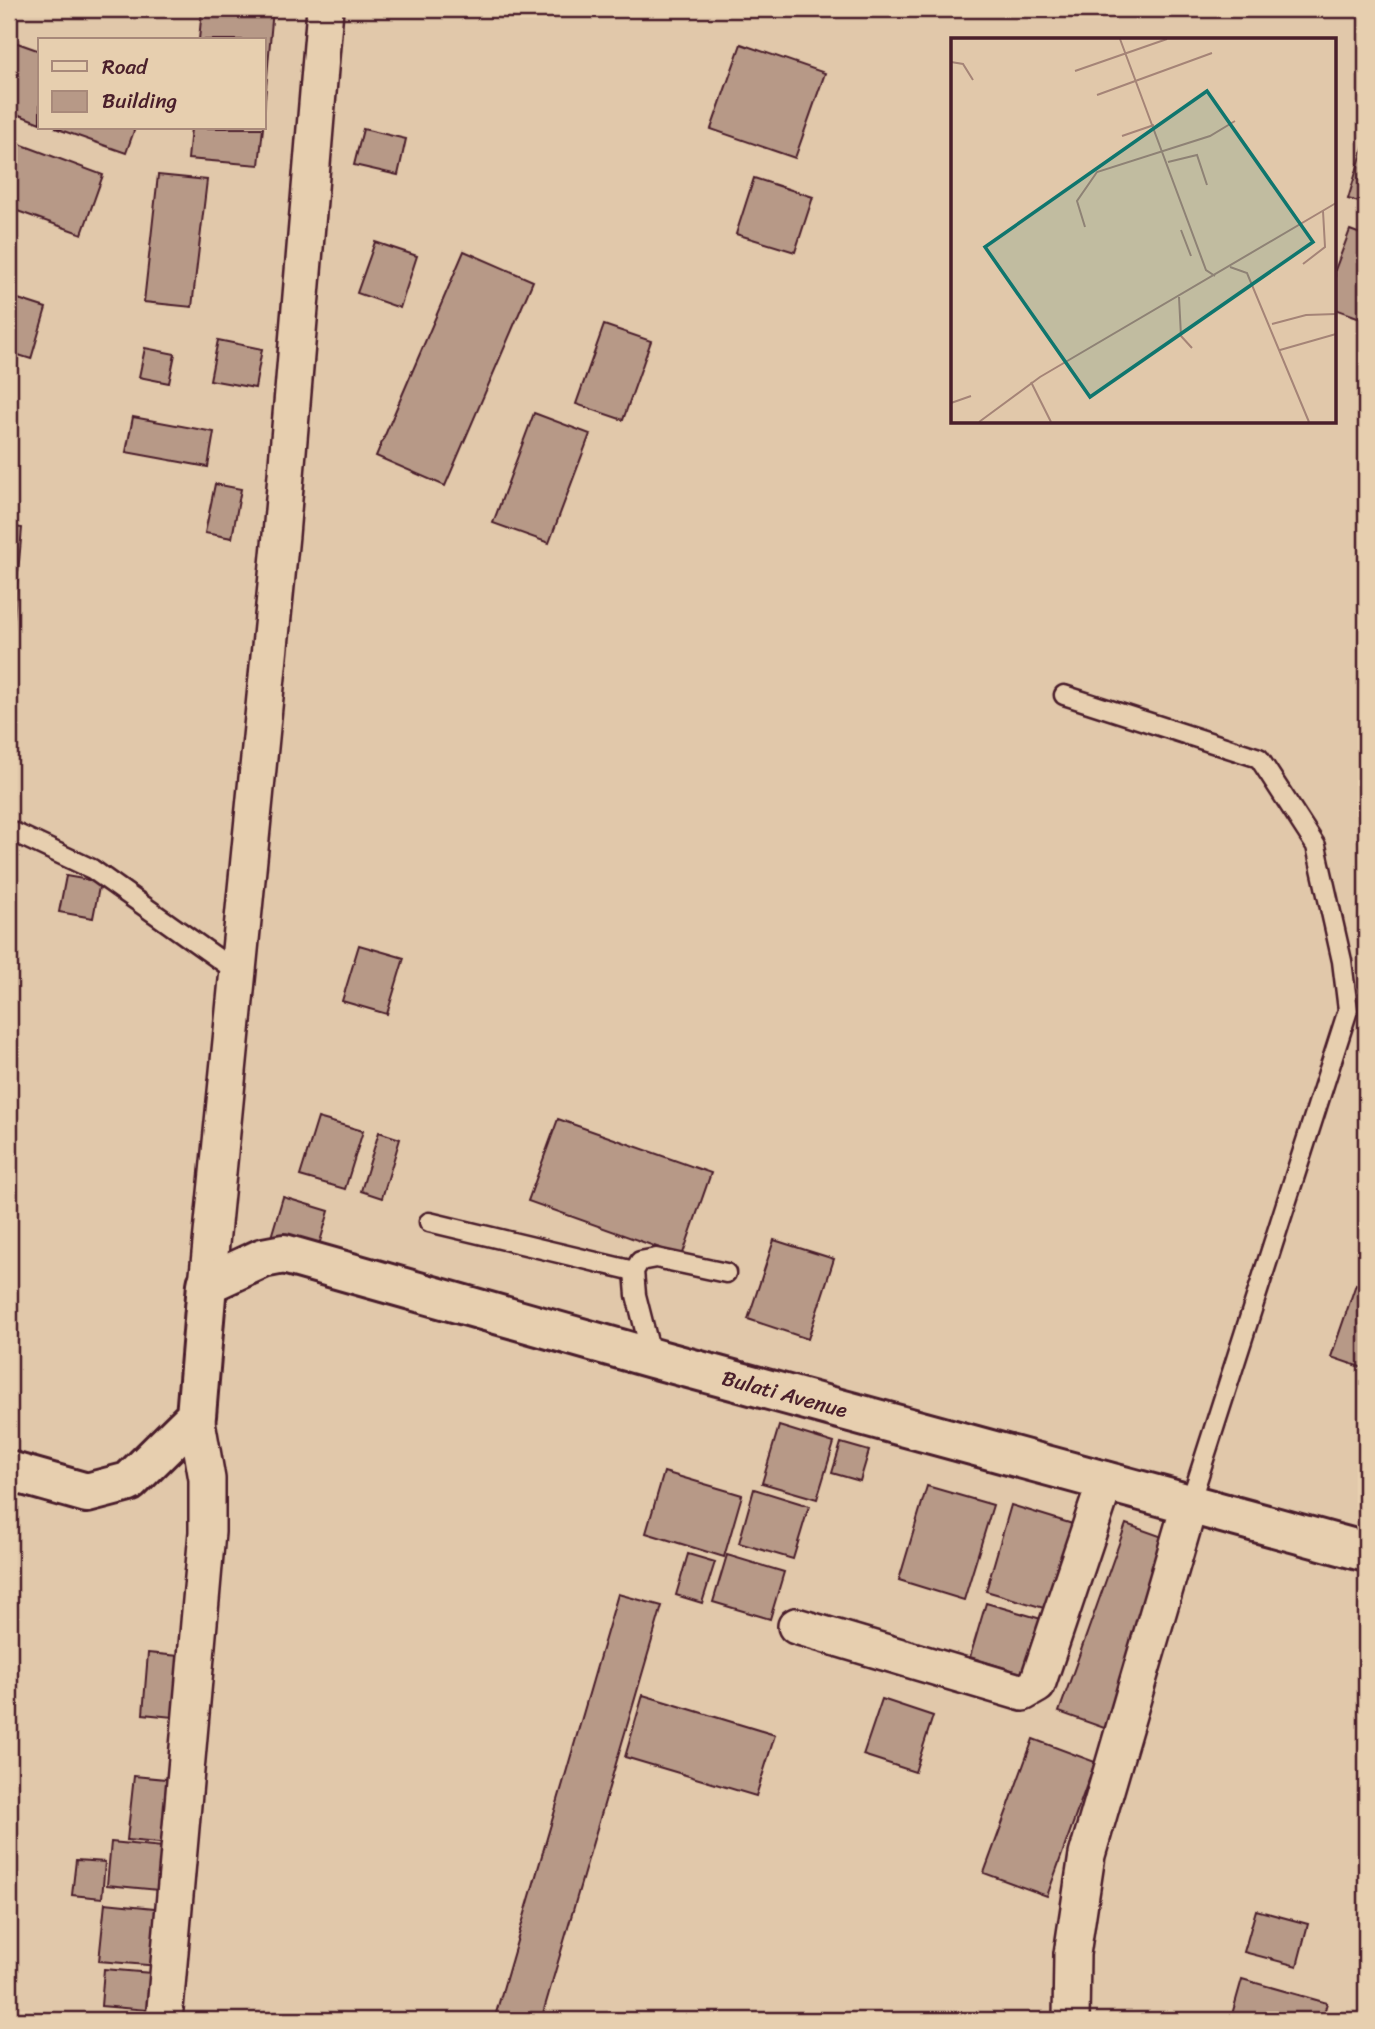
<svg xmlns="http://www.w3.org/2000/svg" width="1375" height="2029" font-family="Sriracha,sans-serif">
<rect width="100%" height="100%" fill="#e1c8aa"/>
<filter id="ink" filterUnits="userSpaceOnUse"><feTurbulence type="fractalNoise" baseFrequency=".0143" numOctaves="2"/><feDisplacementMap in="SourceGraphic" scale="14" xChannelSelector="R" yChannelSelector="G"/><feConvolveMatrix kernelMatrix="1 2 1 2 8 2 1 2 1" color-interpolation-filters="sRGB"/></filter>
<g filter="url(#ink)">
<g fill="#b79987" stroke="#4a1f2b" stroke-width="2">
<path d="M202,9H273L264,110V40H199Z"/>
<path d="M9,40L40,51V123L9,111Z"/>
<path d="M741,44L825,73L795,158L711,129Z"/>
<path d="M55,128H135L126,153Z"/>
<path d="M191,128H263L259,165L188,159Z"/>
<path d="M363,129L406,139L398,175L354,165Z"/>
<path d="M1366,139V204L1348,199Z"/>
<path d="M9,140L103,175L82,234L9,208Z"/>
<path d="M158,175L207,180L192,307L144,302Z"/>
<path d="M754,178L813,197L795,252L736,234Z"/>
<path d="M1350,230L1366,236V320L1335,309V270Z"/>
<path d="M375,242L417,256L400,308L357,293Z"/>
<path d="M464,251L533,281L445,486L376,456Z"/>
<path d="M9,296L46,308L31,359L9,352Z"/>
<path d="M604,325L651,341L623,420L576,404Z"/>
<path d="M218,340L262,349L255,388L210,380Z"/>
<path d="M145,348L175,354L169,383L139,377Z"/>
<path d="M534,413L590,434L549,543L493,523Z"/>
<path d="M133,417L214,432L208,467L126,452Z"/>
<path d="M215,484L241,489L232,538L205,533Z"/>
<path d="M9,526L22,528L9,675Z"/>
<path d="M66,876L100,882L93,918L59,912Z"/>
<path d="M359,945L404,958L387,1014L342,1001Z"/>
<path d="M318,1118L363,1131L345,1189L300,1176Z"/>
<path d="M558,1119L711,1173L682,1256L528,1201Z"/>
<path d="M379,1132L400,1139L382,1198L361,1191Z"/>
<path d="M283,1197L329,1211L317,1252L271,1237Z"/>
<path d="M774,1240L834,1259L808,1339L748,1319Z"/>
<path d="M1356,1284L1366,1287V1369L1331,1357Z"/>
<path d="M779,1426L834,1443L817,1499L762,1483Z"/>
<path d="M841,1443L869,1451L860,1481L832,1473Z"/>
<path d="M664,1472L742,1495L724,1557L646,1533Z"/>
<path d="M927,1486L993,1505L964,1600L899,1580Z"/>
<path d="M754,1489L809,1506L793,1559L739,1543Z"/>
<path d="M1011,1505L1079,1526L1054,1611L986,1591Z"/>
<path d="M1126,1524L1174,1541L1107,1729L1059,1712Z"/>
<path d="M688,1554L715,1562L702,1603L676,1595Z"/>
<path d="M727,1555L784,1572L770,1619L713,1602Z"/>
<path d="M618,1594L662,1606L541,2020H494Z"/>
<path d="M986,1603L1041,1619L1024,1674L970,1657Z"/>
<path d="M148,1653L189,1657L183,1718L143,1714Z"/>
<path d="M643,1695L775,1735L756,1796L625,1757Z"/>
<path d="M882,1699L933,1716L915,1772L863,1755Z"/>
<path d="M1033,1739L1095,1762L1047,1896L984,1873Z"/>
<path d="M134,1776L176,1780L169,1844L127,1840Z"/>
<path d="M111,1842L173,1848L169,1891L107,1885Z"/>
<path d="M76,1860L105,1862L102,1898L72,1895Z"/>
<path d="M105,1903L164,1909L159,1966L99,1961Z"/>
<path d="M1256,1910L1308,1924L1297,1966L1244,1952Z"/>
<path d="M104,1969L151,1973L147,2010L101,2006Z"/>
<path d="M1242,1979L1327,2003L1322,2020H1238L1231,2018Z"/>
</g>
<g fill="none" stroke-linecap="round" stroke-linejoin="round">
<defs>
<g id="lane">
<path d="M1064,695L1259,758L1316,846L1342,961L1348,1010L1190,1503"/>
<path d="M9,830L92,869L237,972"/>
<path d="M429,1222L634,1271"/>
<path d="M652,1358L636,1295L634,1271L640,1261L656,1258L726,1273"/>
</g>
<g id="street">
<path d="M207,1284L281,535L325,9"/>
<path d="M796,1626L1023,1693L1037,1685L1106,1480"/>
<path d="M164,2020L207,1532V1479L196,1416"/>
<path d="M1071,2020L1072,1954L1087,1855L1190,1503"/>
</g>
<g id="secondary">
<path id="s1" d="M9,1471L87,1493L129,1482L196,1416L207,1284L263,1258L284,1254L652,1358L1366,1552"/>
</g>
</defs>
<use href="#lane" stroke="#4a1f2b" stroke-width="23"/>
<use href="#street" stroke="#4a1f2b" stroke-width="40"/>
<use href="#secondary" stroke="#4a1f2b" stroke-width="44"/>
<use href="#lane" stroke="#e7cfaf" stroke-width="18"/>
<use href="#street" stroke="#e7cfaf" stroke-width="35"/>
<use href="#secondary" stroke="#e7cfaf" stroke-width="38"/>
</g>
</g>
<g text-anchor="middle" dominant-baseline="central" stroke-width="6" stroke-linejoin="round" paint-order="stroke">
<g font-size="21" fill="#4a1f2b" stroke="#e7cfaf">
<text stroke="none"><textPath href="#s1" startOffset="954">Bulati Avenue</textPath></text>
</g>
</g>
<g transform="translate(951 38)">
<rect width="385" height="385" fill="#e1c8aa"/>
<path fill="none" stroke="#a58477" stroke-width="2" d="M169,1L255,232L264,238M0,24L12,26L22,42M124,33L216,1M146,57L261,15M171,98L203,87M217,124L246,117L256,147M134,189L126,163L146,134L259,98L284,83M230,192L240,218M352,226L374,209L372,173M279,229L296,235L358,384M228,259L230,298L241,310M321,286L355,277L385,276M329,312L385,296M80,344L100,384M0,365L20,358M28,384L89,339L385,165"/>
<path fill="#0f766e" fill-opacity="0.15" stroke="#0f766e" stroke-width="3.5" d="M256,53L362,204L139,359L34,209Z"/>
<rect width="385" height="385" fill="none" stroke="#4a1f2b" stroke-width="3.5"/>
</g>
<rect width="1375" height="2029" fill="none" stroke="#e7cfaf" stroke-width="35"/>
<rect x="18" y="18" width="1340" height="1994" fill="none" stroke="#4a1f2b" stroke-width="2.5" filter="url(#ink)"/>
<rect x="38" y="38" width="228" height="91" fill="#e7cfaf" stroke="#a8897a" stroke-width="2"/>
<rect x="52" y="61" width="35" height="10" fill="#e7cfaf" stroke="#a8897a" stroke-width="2"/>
<text x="102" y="74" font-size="21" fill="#4a1f2b">Road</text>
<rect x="52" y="91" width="35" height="21" fill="#b79987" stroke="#a8897a" stroke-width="2"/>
<text x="102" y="108" font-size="21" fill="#4a1f2b">Building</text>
</svg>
